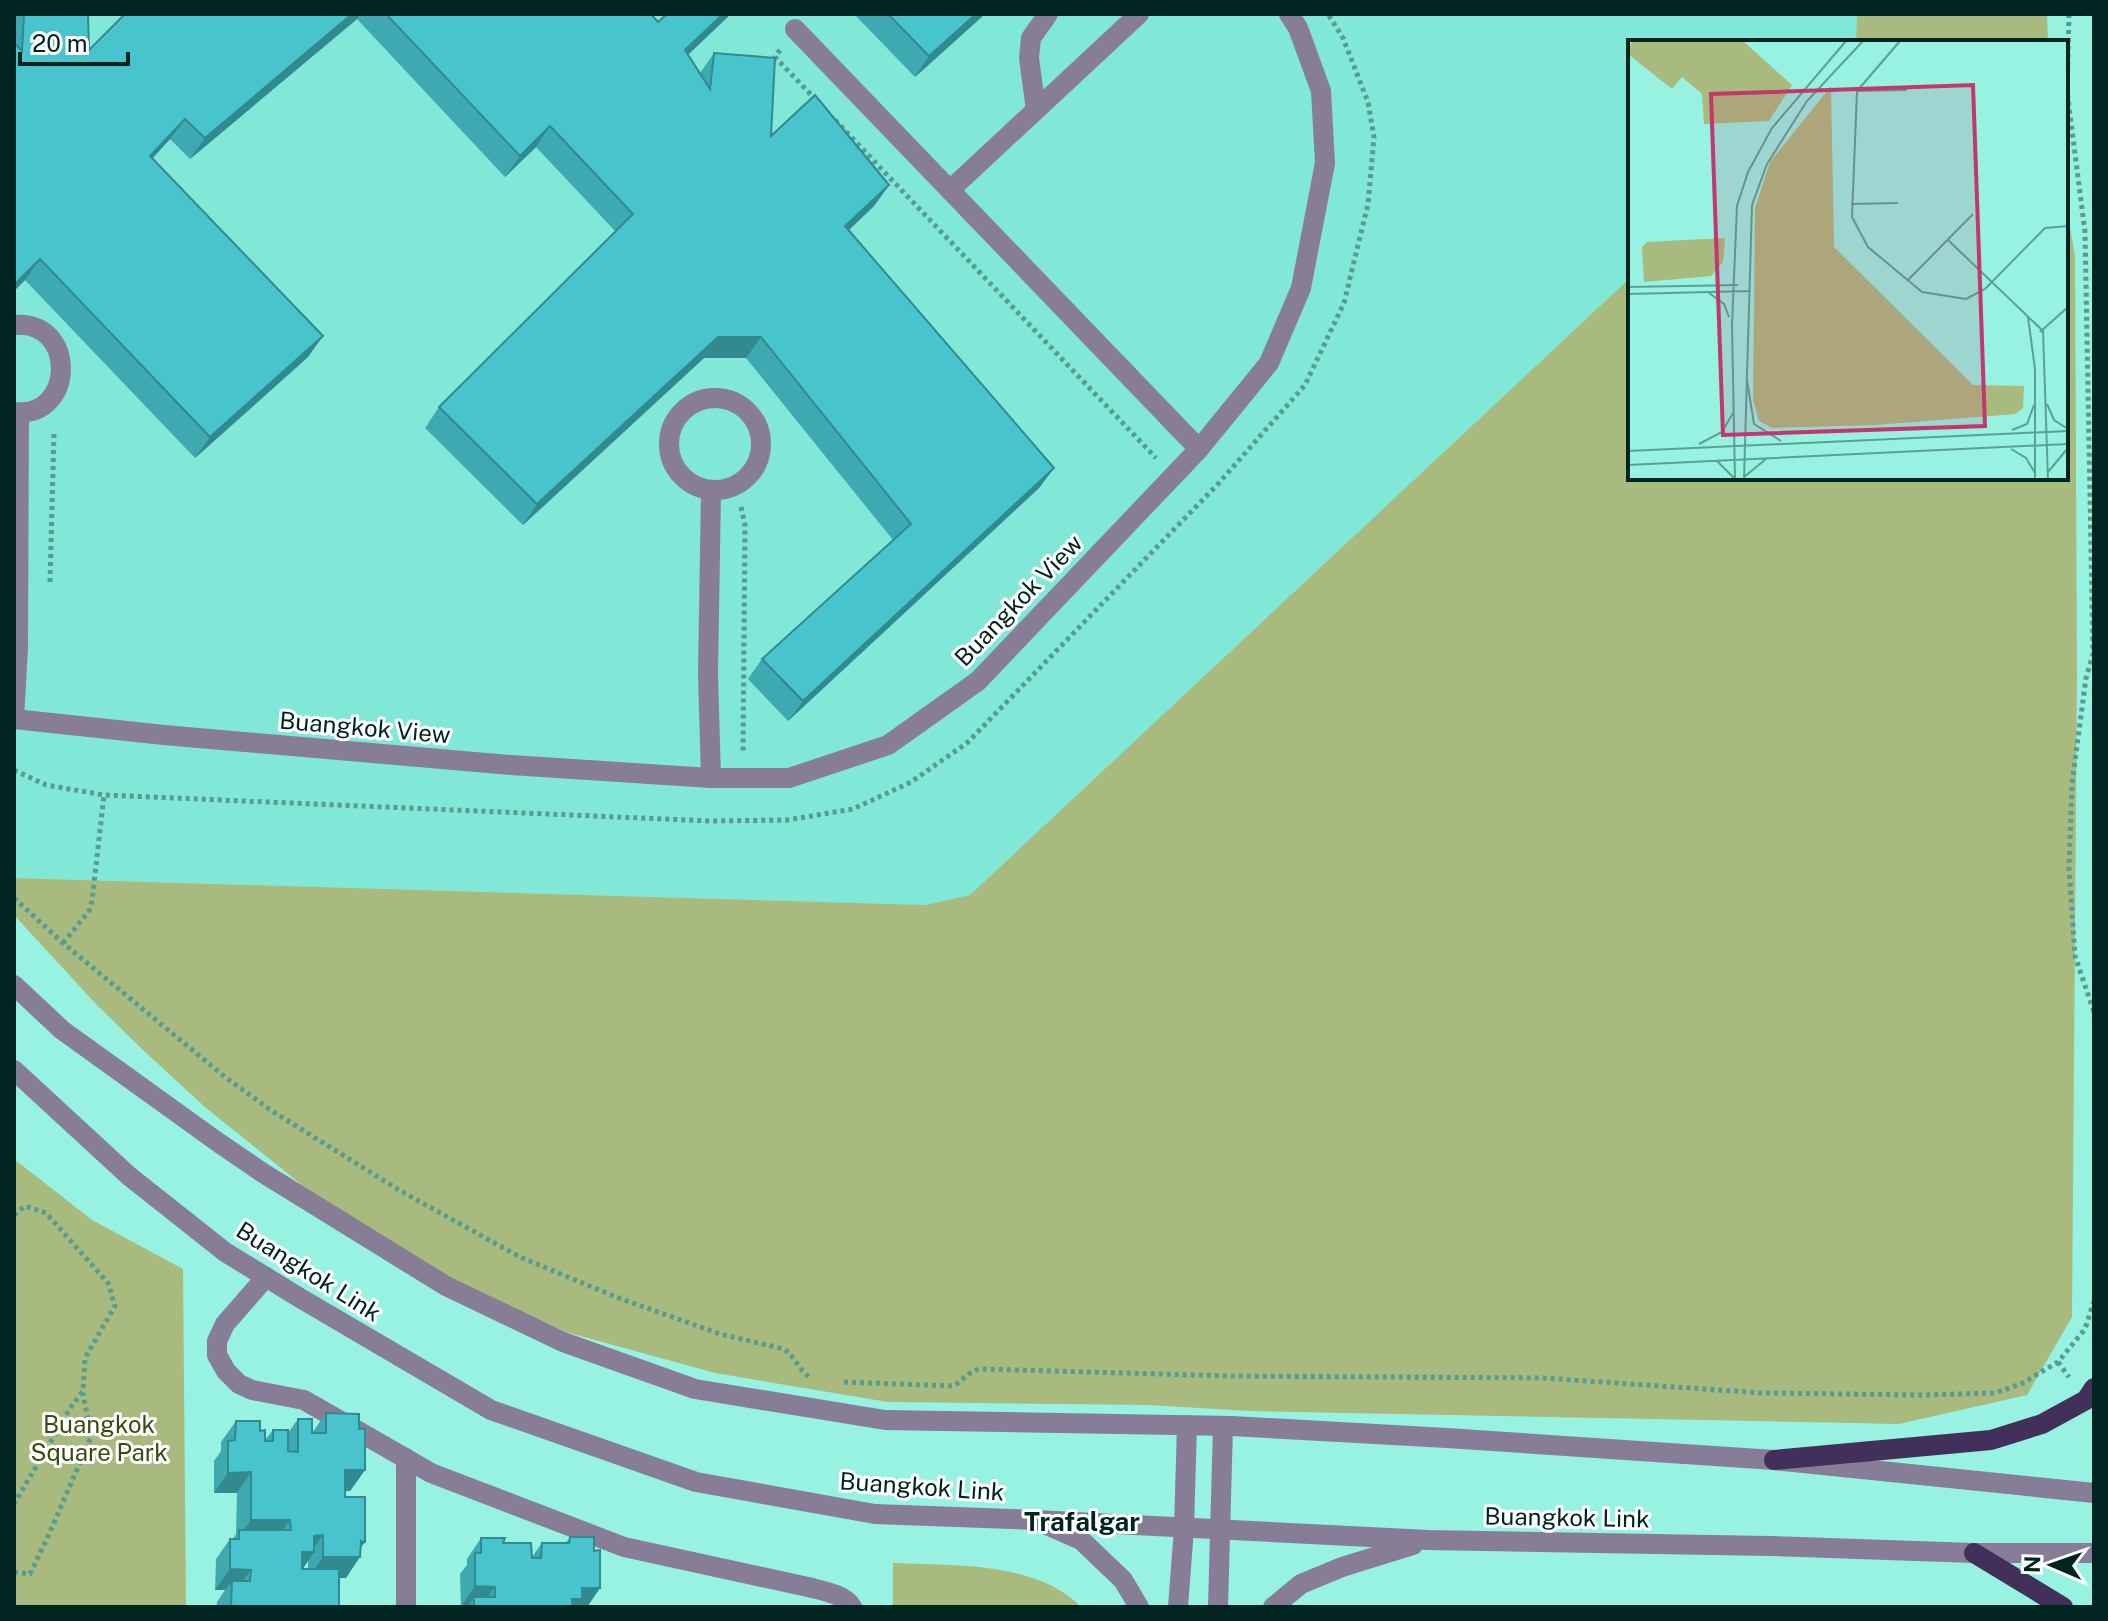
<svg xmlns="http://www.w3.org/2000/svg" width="2108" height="1621" font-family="'Public Sans',sans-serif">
<rect width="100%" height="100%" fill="#97f2e2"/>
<path fill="#81e7d6" d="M14,14H1857L1856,42H1630V278L970,895L925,905L14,878Z"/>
<g fill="#a8ba7d">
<path d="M1857,14H2047L2048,42H1856Z"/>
<path d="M2066,203L2075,256L2077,677L2072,1317L2027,1395L1899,1424L1250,1411L1148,1405L888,1402L715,1373L566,1332L431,1272L317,1197L206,1108L143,1050L95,1003L14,915V878L925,905L970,895L1630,278V478H2066Z"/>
<path d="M14,1159L92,1220L183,1269L186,1607H14Z"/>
<path d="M893,1563C953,1566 1037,1561 1081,1607H893Z"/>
</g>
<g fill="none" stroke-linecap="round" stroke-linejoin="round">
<g stroke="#589c91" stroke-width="5" stroke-dasharray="4 4" stroke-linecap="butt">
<path d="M2069,14L2067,91L2085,232L2093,654L2086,678L2072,783L2069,868L2075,956L2094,1012"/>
<path d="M780,50L775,57L817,101"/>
<path d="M835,120L1156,458"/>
<path d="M741,507L745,525L743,753"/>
<path d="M50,582L54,432"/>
<path d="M14,770L46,785L104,795L711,821L787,820L853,809L911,782L967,743L1218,484L1305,385L1344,303L1368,204L1374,137L1368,102L1343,38L1328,14"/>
<path d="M14,898L63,943L225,1077L272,1111L399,1190L520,1257L616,1297L720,1334L784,1349C796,1357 799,1371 811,1378"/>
<path d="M63,943L89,911L92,901L104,795"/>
<path d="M14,1215L25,1206L46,1213L108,1283L115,1306L85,1358L83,1391L71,1407L14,1504"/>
<path d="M2058,1362L2069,1377"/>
<path d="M844,1382L952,1386C965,1381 966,1371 981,1369L1231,1376L1543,1378L1763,1393L1923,1395L1995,1393L2021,1384L2058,1362L2085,1329L2094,1301"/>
<path d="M14,1572L30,1574L50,1532L91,1437L83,1393"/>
</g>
<g stroke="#877d97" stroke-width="20">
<path d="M795,29L1199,449"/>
<path d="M1036,110L1029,58L1031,38L1048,14"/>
<path d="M950,190L1139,14"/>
<path d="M14,325C77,319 76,419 14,412"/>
<circle cx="715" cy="444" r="46"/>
<path d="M711,491L708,674L711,778"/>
<path d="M14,719L164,735L511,765L711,778H789L888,745L978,681L1199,449L1269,363L1301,288L1325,163L1321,91L1298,28L1289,14"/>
<path d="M14,719L18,648L19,413"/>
<path d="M14,985L62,1030L219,1143L263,1173L446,1286L563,1342L695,1389L885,1420L1232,1426L1447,1438L1774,1460L2094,1493"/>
<path d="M14,1070L129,1176L225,1252L300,1298L491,1410L696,1482L875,1514L1036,1520L1428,1540L1770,1546L1974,1553H2094"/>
<path d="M266,1277L225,1324L217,1341V1355L226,1371L239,1384L252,1390L304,1400L431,1473L624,1547L808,1587C823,1591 844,1594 852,1607"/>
<path d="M406,1458V1607"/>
<path d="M1047,1525L1081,1540L1123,1580L1139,1607"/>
<path d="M1178,1607L1184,1528L1187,1425"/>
<path d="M1218,1607L1223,1426"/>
<path d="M1273,1607L1301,1584L1342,1567L1413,1545"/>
</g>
<g stroke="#42305b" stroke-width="20">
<path d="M1774,1460L1991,1440L2042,1424L2086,1400L2094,1388"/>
<path d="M1974,1553L2063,1607"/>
</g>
</g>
<g fill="#3ea9b0" fill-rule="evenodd">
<path d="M14,14H88L89,50L125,14H651L688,54L700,73L714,53L771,136L889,185L874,206L849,230L1054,468L1039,488L788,721L748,679L762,659L893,540L746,358H704L523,525L425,428L439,407L616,232L536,147L505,177L357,19L190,159L170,139L153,158L308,357L195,458L25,280L14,291Z"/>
<path d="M854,14H985L915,77Z"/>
<path d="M326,1413L359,1429L365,1470L350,1491H345V1497L361,1548L346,1578H339V1607H217V1602L225,1590H215L216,1559L230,1539H233L236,1534L237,1493H214V1461L221,1451V1442L236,1421L260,1431L265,1440L273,1430L288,1433L298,1419L312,1433ZM308,1561V1569H302Z"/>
<path d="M570,1537L594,1551L600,1588L587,1607H461L460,1574L467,1565V1559L481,1538L532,1557L542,1543H566Z"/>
</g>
<g fill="#328990">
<path d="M352,14H360L357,19L190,159L205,138Z"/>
<path d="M723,14H731L671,71L685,50Z"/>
<path d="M976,14H985L915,77L929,56Z"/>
<path d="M185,119L170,139L136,176L150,156Z"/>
<path d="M550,126L536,147L505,177L520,156Z"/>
<path d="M889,185L874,206L831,247L845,226Z"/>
<path d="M40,259L25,280L14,291V285Z"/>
<path d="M323,336L308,357L195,458L210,437Z"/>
<path d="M718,337H761L746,358H704L523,525L537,504Z"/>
<path d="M1054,468L1039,488L788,721L803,701Z"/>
<path d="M345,1470H365L350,1491H331Z"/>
<path d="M251,1472L237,1493H214L228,1473Z"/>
<path d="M251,1520H290L276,1541L239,1537Z"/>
<path d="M323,1535L311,1552H314L300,1573H287L314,1536Z"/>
<path d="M361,1541L365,1542L354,1557H360L346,1578H308L323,1557Z"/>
<path d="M230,1569L251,1570L236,1590L232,1581L225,1590H215Z"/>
<path d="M475,1586L495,1587L480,1607L474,1597L468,1607H461Z"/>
<path d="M582,1588H600L587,1607H566Z"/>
</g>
<g fill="#48c4cd" stroke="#328990" stroke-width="2">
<path d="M24,14H88L89,50L125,14H352L205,138L185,119L150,156L323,336L210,437L40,259L14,285V43L22,51Z"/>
<path d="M386,14H651L658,22L667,14H723L685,50L710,89L714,53L775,58L771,136L815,95L889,185L845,226L1054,468L803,701L762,659L911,524L761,337H718L537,504L439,407L633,214L550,126L520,156Z"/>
<path d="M888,14H976L929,56Z"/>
<path d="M326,1413L359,1414V1429H365V1470H345V1497H365V1542L361,1541L360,1557H323V1535L314,1536V1552H302V1569H339V1607H231L232,1581H250L251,1570L230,1569V1539H239V1530H291L290,1520H251V1472L228,1473V1441L235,1440L236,1421H260V1431L265,1430V1441H273V1430H288V1451L298,1452V1419H312V1433H326Z"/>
<path d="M570,1537H594V1551L600,1550V1588H582V1599H572V1607H474V1597H495V1587L475,1586V1553H481V1538H505L503,1543H531L532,1558H541L542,1543H569Z"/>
</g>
<g text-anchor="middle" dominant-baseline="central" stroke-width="6" stroke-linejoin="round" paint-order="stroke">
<g font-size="24" fill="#002520" stroke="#fff">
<text transform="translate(1018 600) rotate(-46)">Buangkok View</text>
<text transform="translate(365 727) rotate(5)">Buangkok View</text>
<text transform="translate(309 1271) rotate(32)">Buangkok Link</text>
<text transform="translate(922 1486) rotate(4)">Buangkok Link</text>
<text transform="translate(1567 1517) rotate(1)">Buangkok Link</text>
</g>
<g font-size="24" fill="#3c4a0e" stroke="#fff">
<text x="99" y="1424">Buangkok<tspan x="99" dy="28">Square Park</tspan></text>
</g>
<g font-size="26" font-weight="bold" fill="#002520" stroke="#fff">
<text x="1082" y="1521">Trafalgar</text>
</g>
</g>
<g transform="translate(1628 40)">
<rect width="440" height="440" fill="#97f2e2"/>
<path d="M4,1H115L164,45L141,81L76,84L74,54L54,37L44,49L0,14ZM203,46L206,207L345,345L396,346L395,368L387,374L247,385L144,388L131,381L125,360L127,168L142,122ZM97,198L95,222L83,236L16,242L14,207L19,202Z" fill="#a8ba7d"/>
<path fill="none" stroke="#5ba094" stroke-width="2" d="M272,1L229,51L224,177L240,207L294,252L338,259L357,249L417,188L440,186M229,51L279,50M223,164L270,163M320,200L415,291L420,439M279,241L345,174M0,247L110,245M81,253L96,264L101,277M0,254L121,251M400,277L407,329V439M412,292L440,267M119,340L126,384L153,401M419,364L426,380L440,389M384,390L399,384L406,365M71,404L94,392L105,373M383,409L398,418L407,433M0,411L440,391M88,420L107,439M0,425L440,404M420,432L440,408M116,437L138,419M107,439L104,285L109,166L120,132L144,88L218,1M116,439L124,165L139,124L179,61L235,1"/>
<path fill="#c2376c" fill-opacity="0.15" stroke="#c2376c" stroke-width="4" d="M345,45L357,386L95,395L83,54Z"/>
<rect width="440" height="440" fill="none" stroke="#002520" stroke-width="4"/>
</g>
<rect width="2108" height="1621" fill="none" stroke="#002520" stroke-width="32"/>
<g transform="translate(2052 1565) rotate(272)" stroke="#ffffff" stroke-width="6" paint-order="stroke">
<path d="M0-6L14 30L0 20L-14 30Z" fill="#002520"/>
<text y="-12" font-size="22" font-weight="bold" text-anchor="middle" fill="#002520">N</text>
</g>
<path d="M20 52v12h108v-12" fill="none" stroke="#002520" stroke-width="4"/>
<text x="32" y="52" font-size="24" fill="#002520" stroke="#ffffff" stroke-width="6" paint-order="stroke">20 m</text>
</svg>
